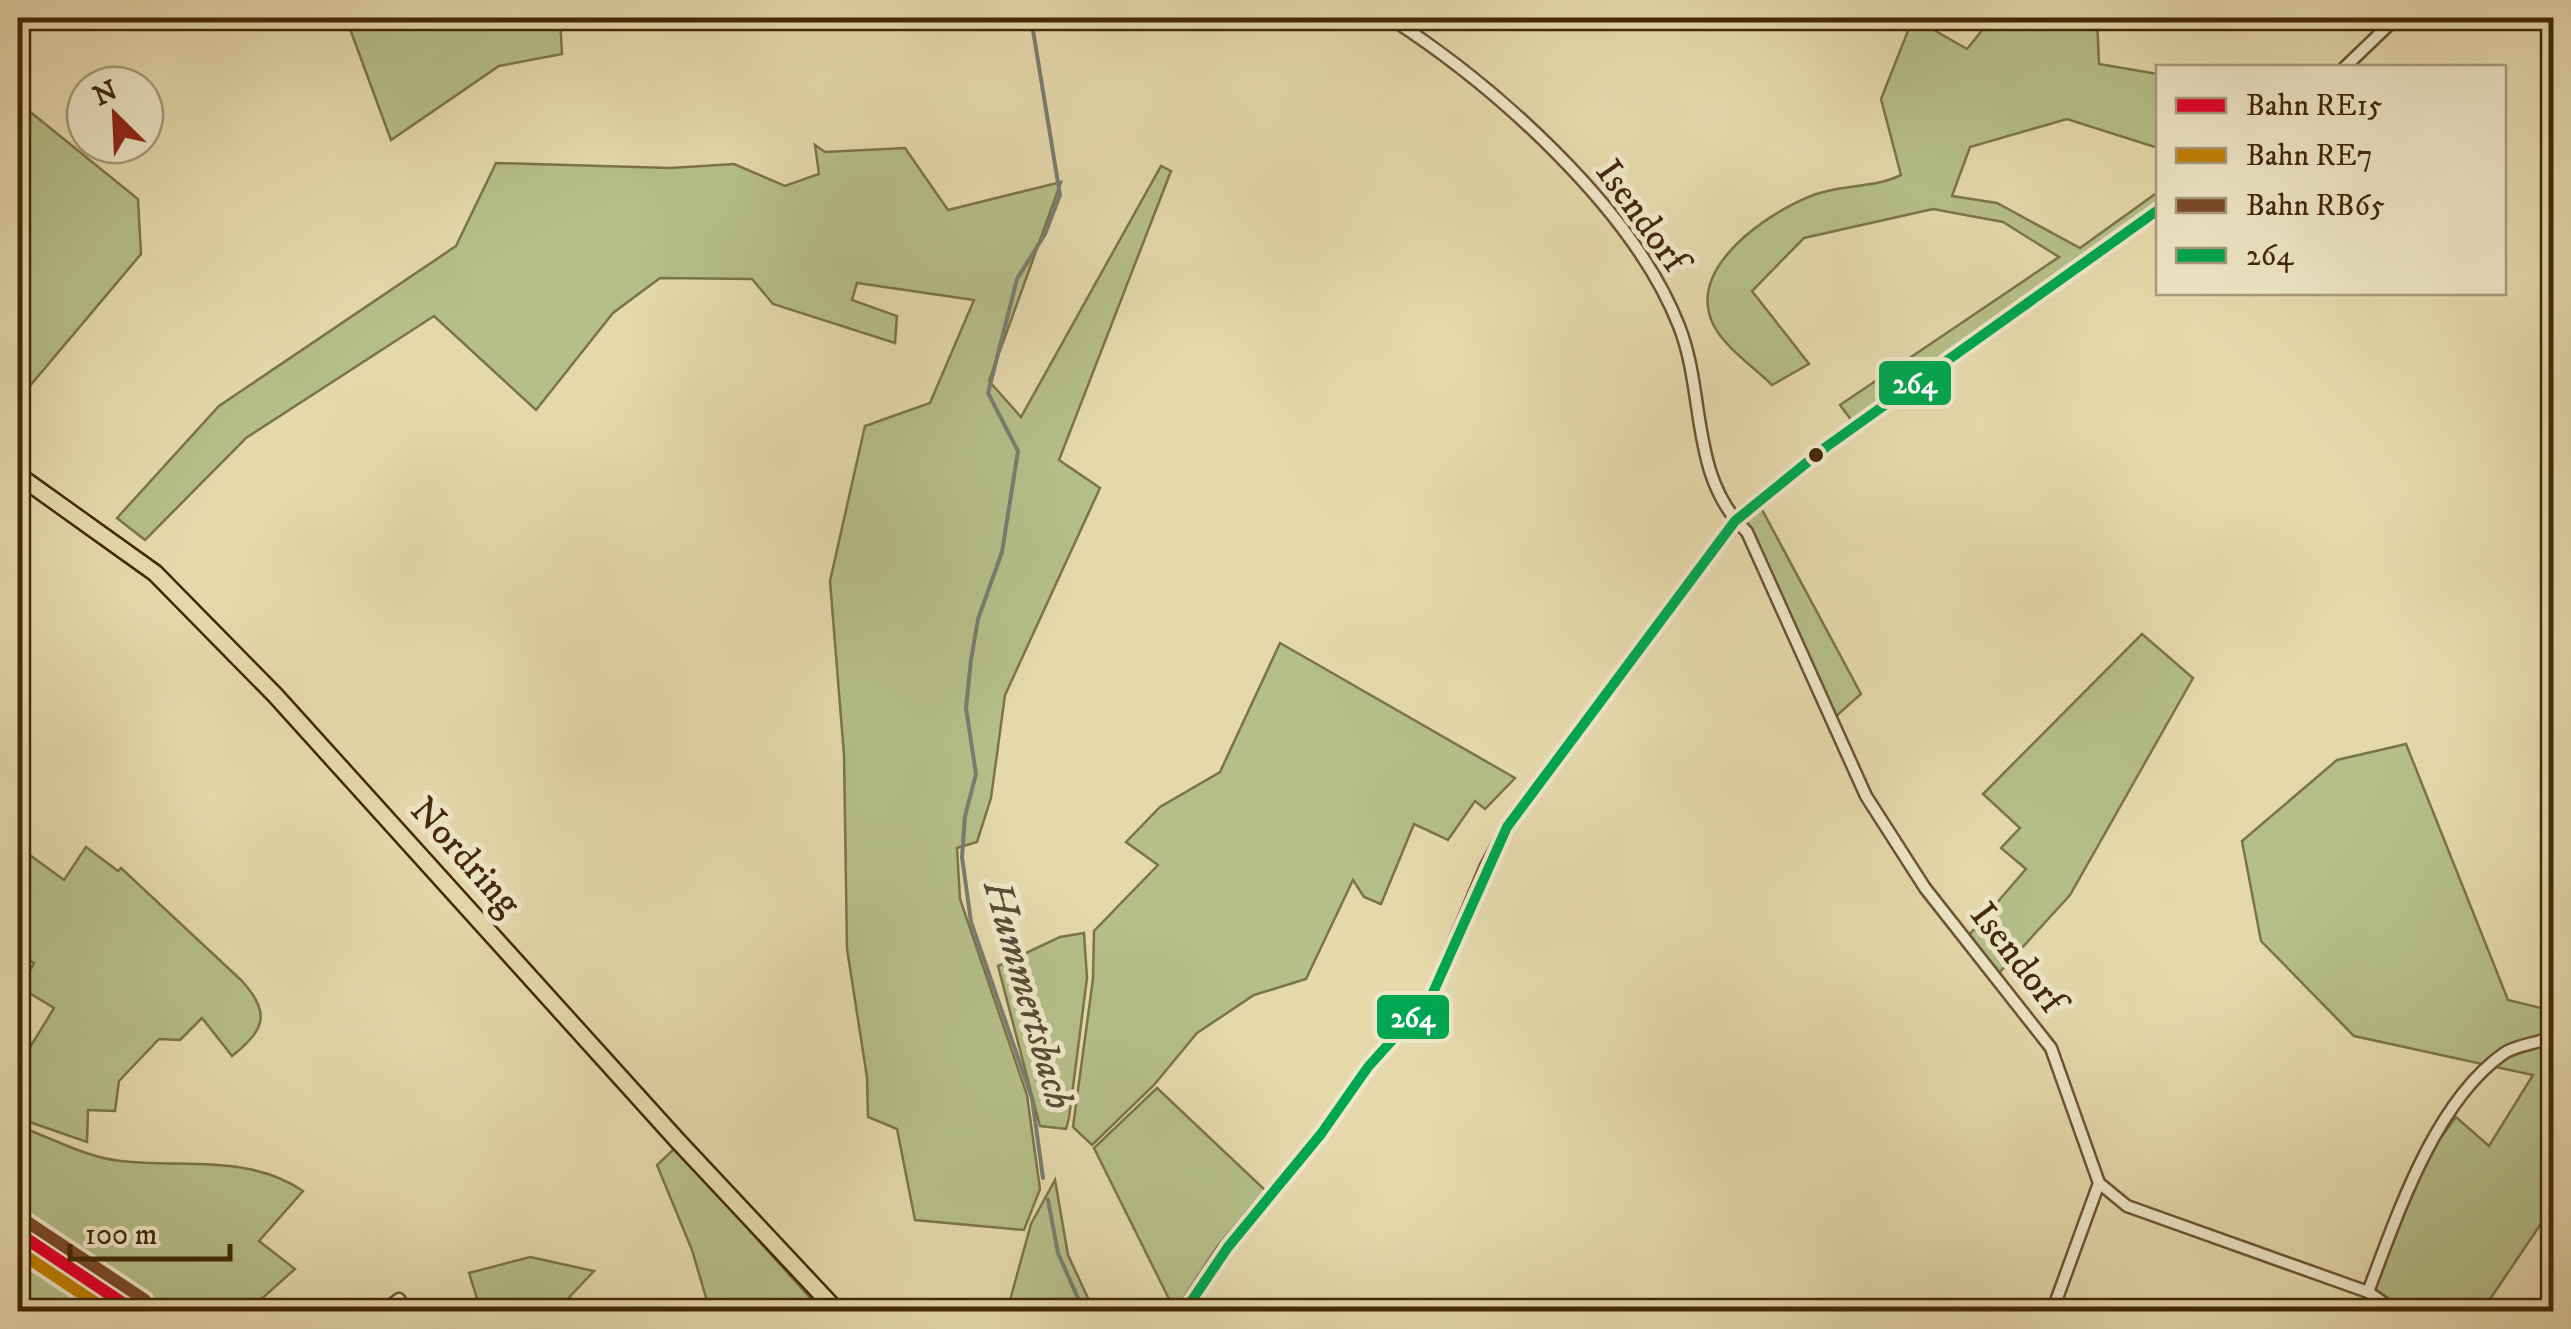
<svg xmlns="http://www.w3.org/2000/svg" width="2571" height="1329" font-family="'IM FELL DW Pica',serif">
<rect width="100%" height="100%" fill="#e5d9ac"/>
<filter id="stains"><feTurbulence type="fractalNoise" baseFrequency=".002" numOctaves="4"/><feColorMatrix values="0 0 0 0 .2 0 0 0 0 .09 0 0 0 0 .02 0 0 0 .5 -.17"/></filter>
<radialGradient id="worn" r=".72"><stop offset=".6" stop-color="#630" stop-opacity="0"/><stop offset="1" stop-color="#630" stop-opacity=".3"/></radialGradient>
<g fill="#b5bf89" stroke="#7c7449" stroke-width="2.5">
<path d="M346,18H560L562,54L499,66L391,140Z"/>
<path d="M1913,18L1967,49L1992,18H2097L2099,64L2158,74V148L2067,119L1970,147L1952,196L1997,203L2080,248L2158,192V206L1852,421L1840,405L2059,257L2003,222L1933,209L1804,238L1752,291L1809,364L1772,385C1755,368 1723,346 1713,324C1686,267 1768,213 1811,196C1840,184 1872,189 1901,175L1881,99Z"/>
<path d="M18,102L138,199L141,254L18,400Z"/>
<path d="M815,145L825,152L905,148L948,210L1061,182L989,381L1021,417L1161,166L1171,171L1059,460L1100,488L1005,695L991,798L977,842L957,848L960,899L1027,1095L1040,1189L1024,1230L915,1220L897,1129L868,1117L867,1077L847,949L844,755L830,581L865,426L930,403L974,300L857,283L852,300L897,316L895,343L773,304L752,279L660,278L613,313L536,410L434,316L246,438L145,540L117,518L219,406L456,246L496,163L670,168L734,164L785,186L819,174Z"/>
<path d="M1760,506L1861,694L1834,718L1745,518Z"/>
<path d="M2142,634L2193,678L2070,895L1999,973L1969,935L2026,869L2001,848L2020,828L1983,794Z"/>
<path d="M1280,643L1515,778L1485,809L1475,801L1448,840L1414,824L1381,904L1364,897L1353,880L1306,979L1254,995L1197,1033L1154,1085L1092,1145L1073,1127L1093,979L1094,931L1158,865L1126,842L1160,807L1220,772Z"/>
<path d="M2406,744L2508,1000L2553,1011V1206L2482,1311H2408L2373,1290L2428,1155L2456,1117L2489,1146L2533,1075L2354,1036L2261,941L2242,841L2337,760Z"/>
<path d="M86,847L118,871L121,868L242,981C272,1014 264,1031 232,1056L202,1018L180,1040L159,1039L119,1081L115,1111L88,1110L87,1142L18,1118V1067L54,1008L21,988L34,963L18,954V878L27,853L64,880Z"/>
<path d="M1084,933L1087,978L1069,1118L1066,1129L1040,1126L998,966L1060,937Z"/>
<path d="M1157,1088L1265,1190L1217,1247L1175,1311L1094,1148Z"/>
<path d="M18,1126C50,1137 87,1158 121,1161C184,1168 248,1154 303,1191L259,1241L295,1269L248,1311H150L18,1223Z"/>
<path d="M675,1148L822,1311H710L692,1250L657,1165Z"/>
<path d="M1055,1180L1068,1255L1094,1311H1007L1031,1224Z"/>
<path d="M18,1253L107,1311H18Z"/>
<path d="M530,1257L594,1271L561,1306L600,1311H481L469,1273Z"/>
</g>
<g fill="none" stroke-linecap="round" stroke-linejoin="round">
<g stroke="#787e70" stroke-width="4">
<path d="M1031,18L1060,195L1045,234L1017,279L988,393L1018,451L1002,552L978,619L971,660L966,708L976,774L965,816L962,857L971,922L1032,1098L1043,1178"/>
<path d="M18,850L22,857L18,898"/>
<path d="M1048,1200L1058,1253L1084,1312"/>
</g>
<defs>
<g id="minor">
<path d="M1390,18C1494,85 1633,208 1679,326C1706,394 1689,477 1747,532L1866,796L1925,888L2051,1048L2099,1183L2127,1206L2368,1292L2397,1312"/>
<path d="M2344,68L2396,18"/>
<path d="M2368,1292C2397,1216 2434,1103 2503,1054C2517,1044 2538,1044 2554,1036"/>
<path d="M382,1312L399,1299L408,1312"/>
<path d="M1184,1312L1228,1247L1321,1134L1368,1067L1431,997L1486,866L1507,827L1735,521L1826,447L2158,210"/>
<path d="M2052,1312L2099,1183"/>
</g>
<path id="primary" d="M18,475L155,573L275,695L677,1140L838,1312"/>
</defs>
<use href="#minor" stroke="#6c5432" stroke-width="15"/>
<use href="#primary" stroke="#432809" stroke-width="20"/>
<use href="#minor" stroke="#eee6c9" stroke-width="10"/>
<use href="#primary" stroke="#e5d9ac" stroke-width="15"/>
<defs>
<path id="bus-1" d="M1184,1312L1228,1247L1321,1134L1368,1067L1431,997L1507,827L1735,521L1826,447L2158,210"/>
</defs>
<use href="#bus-1" stroke="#eee6c9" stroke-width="18"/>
<use href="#bus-1" stroke="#00a651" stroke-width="10"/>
<defs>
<path id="rail-1" d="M18,1233L136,1312"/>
<path id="rail-2" d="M18,1251L109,1312"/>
<path id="rail-3" d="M26,1221L145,1300"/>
</defs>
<use href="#rail-1" stroke="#eee6c9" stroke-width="20"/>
<use href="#rail-2" stroke="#eee6c9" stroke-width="20"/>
<use href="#rail-3" stroke="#eee6c9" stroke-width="20"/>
<use href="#rail-1" stroke="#e4002b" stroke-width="12"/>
<use href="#rail-2" stroke="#c18003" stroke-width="12"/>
<use href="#rail-3" stroke="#7a4b2a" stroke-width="12"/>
</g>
<circle fill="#432809" stroke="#eee6c9" stroke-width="4" cx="1816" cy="455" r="9"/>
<g text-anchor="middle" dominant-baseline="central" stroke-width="10" stroke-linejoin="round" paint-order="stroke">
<g font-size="38" fill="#432809" stroke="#eee6c9">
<text transform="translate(1641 216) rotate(54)">Isendorf</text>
<text transform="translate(465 857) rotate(48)">Nordring</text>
<text transform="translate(2017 958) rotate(52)">Isendorf</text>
</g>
<g font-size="40" font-style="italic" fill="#594c34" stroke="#eee6c9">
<text transform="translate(1027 995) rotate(74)">Hummertsbach</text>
</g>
</g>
<g stroke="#eee6c9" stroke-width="4">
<rect x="1877" y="359" width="76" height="48" rx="10" fill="#00a651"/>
<rect x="1375" y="993" width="76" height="48" rx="10" fill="#00a651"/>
</g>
<g font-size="28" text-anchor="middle" font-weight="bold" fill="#fff">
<text x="1915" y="393">264</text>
<text x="1413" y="1027">264</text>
</g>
<rect width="2571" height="1329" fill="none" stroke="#e5d9ac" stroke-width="60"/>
<rect x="20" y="20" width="2531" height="1289" fill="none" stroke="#432809" stroke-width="5"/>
<rect x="30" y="30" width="2511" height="1269" fill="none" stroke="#432809" stroke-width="2.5"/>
<rect x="2156" y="65" width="350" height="230" fill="#eee6c9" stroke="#aa9a7c" stroke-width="2.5"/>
<rect x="2176" y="98" width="50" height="15" fill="#e4002b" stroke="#aa9a7c" stroke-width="2.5"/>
<text x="2246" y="115" font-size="30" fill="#432809">Bahn RE15</text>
<rect x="2176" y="148" width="50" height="15" fill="#c18003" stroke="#aa9a7c" stroke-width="2.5"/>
<text x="2246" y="165" font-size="30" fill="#432809">Bahn RE7</text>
<rect x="2176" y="198" width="50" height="15" fill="#7a4b2a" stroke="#aa9a7c" stroke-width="2.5"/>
<text x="2246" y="215" font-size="30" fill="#432809">Bahn RB65</text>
<rect x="2176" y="248" width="50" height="15" fill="#00a651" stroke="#aa9a7c" stroke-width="2.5"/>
<text x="2246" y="265" font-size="30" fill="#432809">264</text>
<g transform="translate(115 115) rotate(336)"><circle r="48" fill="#eee6c9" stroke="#aa9a7c" stroke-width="2.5"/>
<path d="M0-8L18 38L0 25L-18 38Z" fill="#8f2418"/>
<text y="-15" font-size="28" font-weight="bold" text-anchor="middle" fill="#432809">N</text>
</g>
<path d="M70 1244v15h160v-15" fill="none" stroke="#432809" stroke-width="5"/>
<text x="85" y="1244" font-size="30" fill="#432809" stroke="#eee6c9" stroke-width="8" paint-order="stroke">100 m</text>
<rect width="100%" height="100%" filter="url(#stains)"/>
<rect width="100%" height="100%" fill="url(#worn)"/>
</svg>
